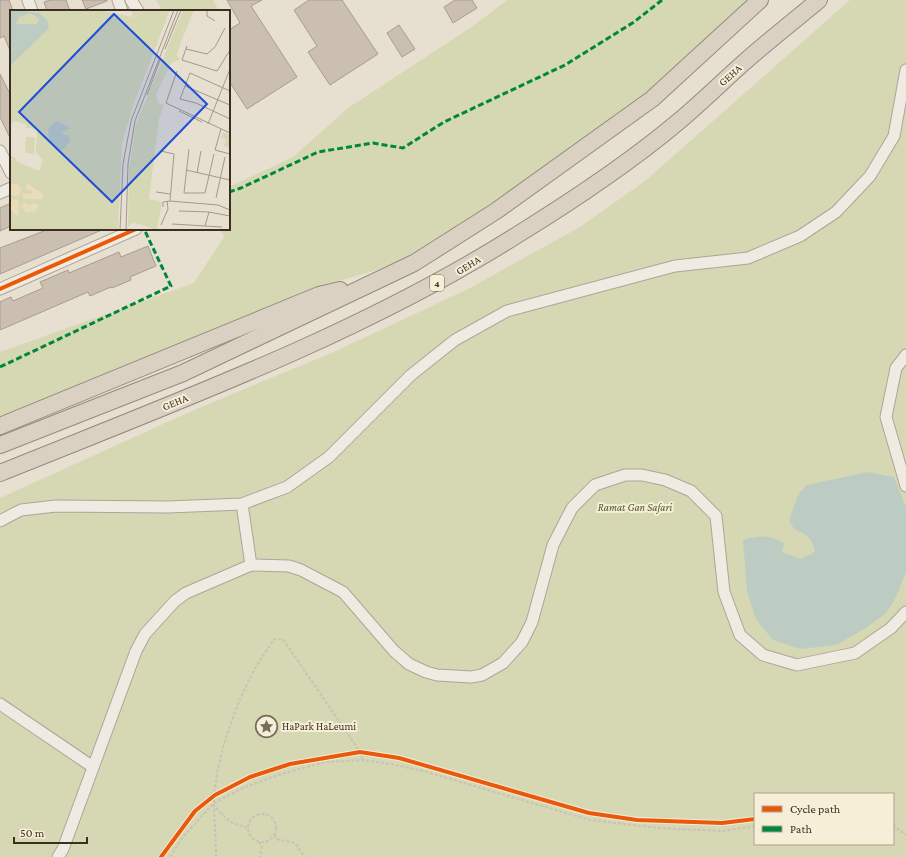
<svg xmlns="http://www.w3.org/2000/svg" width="906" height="857" font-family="'Crimson Pro',serif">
<rect width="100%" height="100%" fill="#e7e0d1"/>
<g fill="#d6d7b3" fill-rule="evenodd">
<path d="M156,0H213L219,11H163Z"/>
<path d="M507,0H752L670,71L631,108L425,249L374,271L316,287L0,417V352L194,283L224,237L220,229H229V187L293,157L348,108L473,26Z"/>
<path d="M850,0H906V857H0V498L194,410L336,351L468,289L580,227L645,181ZM755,794H893V844H755Z"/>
</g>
<path fill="#bcccc2" d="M868,472L894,477L906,507V572L896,597L886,613L866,628L836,645L800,649L773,640L756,619L747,591L743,540C758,535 770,535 784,543L782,552L801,559L815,552C813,539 805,533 794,529L789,520L799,493L807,485Z"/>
<g fill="#cbbfb2" stroke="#a89c90">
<path d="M0,0H9L13,11H11V53L4,36L0,38Z"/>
<path d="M50,0H66L70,11H47L44,2Z"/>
<path d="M82,0H107V1L86,9Z"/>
<path d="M227,0H262L251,6L297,77L247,109L229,81V30L240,23Z"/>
<path d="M309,0H342L378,54L330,85L308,52L317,46L294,10Z"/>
<path d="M455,0H472L477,8L453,23L444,7Z"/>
<path d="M399,25L415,49L402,57L387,33Z"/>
<path d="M0,74L11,96V140L0,117Z"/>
<path d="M11,203V226L0,231V208Z"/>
<path d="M49,229H104L0,274V248Z"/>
<path d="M148,246L156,266L130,277L131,280L112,288L111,287L90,296L88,292L0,330V302L11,297L13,301L43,288L40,282L68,270L69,273L119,252L121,257Z"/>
</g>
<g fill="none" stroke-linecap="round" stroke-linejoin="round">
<defs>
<g id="minor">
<path d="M28,0L32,11"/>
<path d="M118,0L122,11"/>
<path d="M131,0L138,11"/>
<path d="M0,151L11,173"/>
<path d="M0,193L11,188"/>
<path d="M0,289L136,229"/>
<path d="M906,355L896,368L886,417L906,486"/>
<path d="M242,504L251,565"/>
<path d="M0,521L21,510L56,506L168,507L242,504L287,487L329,457L411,375L455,340L507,311L675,266L748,258L800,236L836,212L870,176L894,136L906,70"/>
<path d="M0,704L93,767"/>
<path d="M58,857L63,849L136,651L145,634L175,601L186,593L251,565L289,566L301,570L343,592L394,651L409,664L426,672L437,675L471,677L482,675L503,663L522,642L532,622L553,545L572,508L595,485L625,475H642L665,480L691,491L716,516L724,592L740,635L763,655L797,665L855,653L891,628L906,612"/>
</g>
<g id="highway">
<path d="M0,426L319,295L340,290"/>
<path d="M0,445L183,373L414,263L496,211L652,99L760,0"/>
<path d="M0,473C173,403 359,335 517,235C572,201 628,164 678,122C702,102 725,79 749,58C772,38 796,19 819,0"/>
</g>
</defs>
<use href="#minor" stroke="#ada599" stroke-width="13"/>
<use href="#highway" stroke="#928b80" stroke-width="18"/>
<g stroke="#c8c2b9" stroke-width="2" stroke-dasharray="3 2" stroke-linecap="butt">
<path d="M216,808L230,822L248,828"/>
<circle cx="262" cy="828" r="14"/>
<path d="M893,825L906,835"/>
<path d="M275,835L276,839L295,843L305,857"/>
<path d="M259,842L262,847L260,857"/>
<path d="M170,857L182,838L214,803L243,788L278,775L325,762L363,760L391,764L423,771L590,820L659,828L722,831L755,826"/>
<path d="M216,857C216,839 214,820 214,802C215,754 244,676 275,639H283L360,752L363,760"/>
</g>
<use href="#minor" stroke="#efebe3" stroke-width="11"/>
<use href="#highway" stroke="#dad1c2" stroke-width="16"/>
<g stroke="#00873e" stroke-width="3" stroke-dasharray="6 3" stroke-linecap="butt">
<path d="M229,192L241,188L318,152L373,143L403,148L444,122L565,65L634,22L662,0"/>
<path d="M0,367L171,286L144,229"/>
</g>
<defs>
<g id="cycleway">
<path d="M0,289L136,229"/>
<path d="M161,857L195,811L215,795L250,777L290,764L360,752L399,758L589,813L637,820L722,823L755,819"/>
</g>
</defs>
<use href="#cycleway" stroke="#f7eed8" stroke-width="6"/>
<use href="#cycleway" stroke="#e8590c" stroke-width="4"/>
</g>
<defs>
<symbol id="sight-ring" viewBox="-11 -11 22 22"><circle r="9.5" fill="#f7eed8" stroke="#786c5e" stroke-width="1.5"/><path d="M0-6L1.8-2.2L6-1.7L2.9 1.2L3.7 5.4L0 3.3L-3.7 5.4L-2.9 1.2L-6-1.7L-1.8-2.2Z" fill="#786c5e"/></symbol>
</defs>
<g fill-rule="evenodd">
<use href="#sight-ring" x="254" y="714" width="25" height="25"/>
</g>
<g text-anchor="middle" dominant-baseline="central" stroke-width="4" stroke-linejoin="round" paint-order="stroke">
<rect fill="#f7eed8" stroke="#756857" stroke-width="1" x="430" y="275" width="14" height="16" rx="3"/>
<g font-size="10" font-weight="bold" fill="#3d2e20">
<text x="437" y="283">4</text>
</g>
<g font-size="11" fill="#3d2e20" stroke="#f7eed8">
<text transform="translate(730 75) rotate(-42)">GEHA</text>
<text transform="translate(468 265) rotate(-31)">GEHA</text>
<text transform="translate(175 402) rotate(-22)">GEHA</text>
</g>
<g font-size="11" font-style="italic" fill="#4d5a26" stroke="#f7eed8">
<text x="635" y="507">Ramat Gan Safari</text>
</g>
<g font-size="11" fill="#3d2e20" stroke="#f7eed8" text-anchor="start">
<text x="282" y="726">HaPark HaLeumi</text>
</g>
</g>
<g transform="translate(10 10)">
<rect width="220" height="220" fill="#e7e0d1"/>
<path d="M0,0H98L92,1L123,7L121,0H160L124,93L112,133L108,220H0V145L7,149L6,151L29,161L33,150L26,142L27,119L15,118L17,115L5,111L0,114ZM173,0H184L171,32L167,44L169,50L161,53L146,85L148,93L154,95L149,109L139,189L152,192L147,220L123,212L118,217L119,159L126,114ZM213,122L220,125V138L214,136L216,129L211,128ZM16,127H25L24,144L15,143Z" fill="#d6d7b3"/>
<path d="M17,173L33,184L32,189H14L12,183L22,184V181L15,179ZM-1 180a6 6 0 1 1 12 0a6 6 0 1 1-12 0ZM5,189L8,190L9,205H5L0,197V191ZM14,192L18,195L27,193L28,198L24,202L16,203L12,196Z" fill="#eadcb9"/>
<path d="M5,0L29,3L37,10L39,18L0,56V2ZM21,3L29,9L27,14H6L9,7ZM47,111L61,118L52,122L53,125H58L60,131L52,141L42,135L38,126L39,117Z" fill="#bcccc2" fill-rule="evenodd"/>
<path fill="none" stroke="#a3998a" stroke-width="1" d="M197,0V6L205,11M177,36L172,50L207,61L220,40M155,39L171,0M176,39L197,44L205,37L215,18M167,61L156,93L220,123M175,76L220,95M220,81L180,63L170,89L186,93L220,109M137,85L150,50M169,101L192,112M198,114L220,59M211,119L205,140L220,144M179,139L174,183H195L204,144M151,141L164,144L160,191M176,160L220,170M187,163L191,141M146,182L160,184M206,188L215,147M153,197V192L160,191L208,195L220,200M169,201L199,202L220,206M162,214L212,217M151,215L158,199L157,191M195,216L199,202M110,220L113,154L121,111L164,0M116,220L118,154L125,111L168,0"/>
<path fill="#1d4ed8" fill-opacity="0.15" stroke="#1d4ed8" stroke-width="2" d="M104,4L197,94L102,192L9,102Z"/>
<rect width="220" height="220" fill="none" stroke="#3d2e20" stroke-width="2"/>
</g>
<rect x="754" y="793" width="140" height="52" fill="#f7eed8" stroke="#ada18e"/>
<rect x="762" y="806" width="20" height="6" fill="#e8590c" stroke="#ada18e"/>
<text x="790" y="813" font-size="12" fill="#3d2e20">Cycle path</text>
<rect x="762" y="826" width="20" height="6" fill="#00873e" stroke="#ada18e"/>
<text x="790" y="833" font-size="12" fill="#3d2e20">Path</text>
<path d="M14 837v6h73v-6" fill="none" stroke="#3d2e20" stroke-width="2"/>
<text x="20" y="837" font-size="12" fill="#3d2e20" stroke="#f7eed8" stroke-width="3" paint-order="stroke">50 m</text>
</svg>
